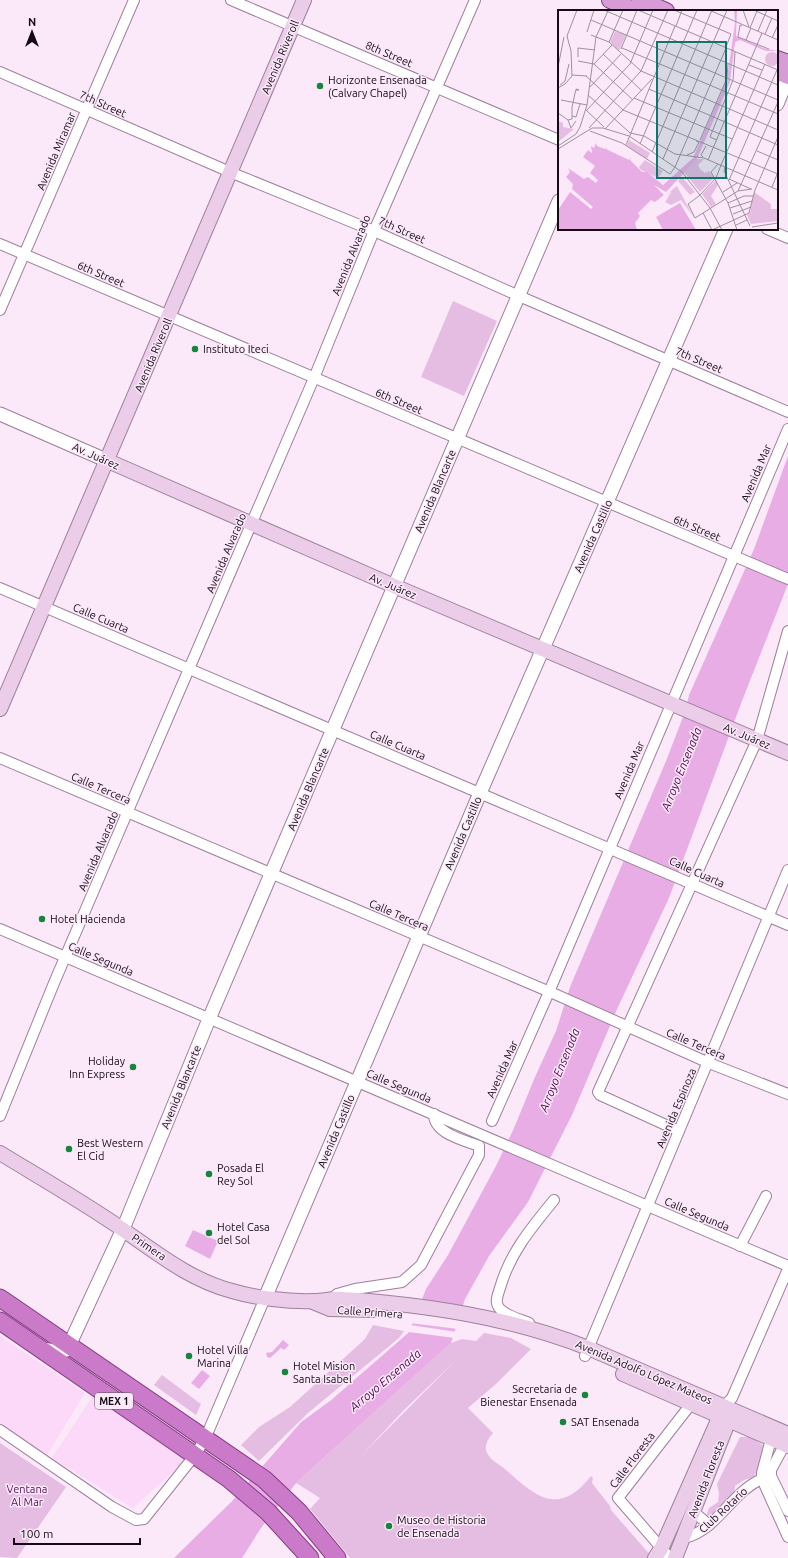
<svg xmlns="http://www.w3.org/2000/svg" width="788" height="1558" font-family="Ubuntu,sans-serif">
<rect width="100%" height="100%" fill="#fbe9fa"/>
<g fill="#fcd8f9">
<path d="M0,1336L85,1393L47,1455L0,1423Z"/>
<path d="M92,1397L188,1458L133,1508L52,1458Z"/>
</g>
<g fill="#e6bde2" fill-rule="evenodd">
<path d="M453,301L497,321L464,396L421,377Z"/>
<path d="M373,1325L404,1331L399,1338L308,1413L259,1461L241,1445L259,1427L290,1407L365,1339Z"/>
<path d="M484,1333L511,1338L531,1349L496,1384L468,1408L493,1433C489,1438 485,1443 486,1450C488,1459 499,1464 505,1469C536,1497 559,1517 591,1476L593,1478L592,1483L610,1506L611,1510L652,1557L651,1558H350L310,1509L320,1498L296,1483L451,1343L462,1339L476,1341ZM456,1360L362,1455L403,1411Z"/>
<path d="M162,1375L201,1404L196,1415L154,1385Z"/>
<path d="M740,1437H751L767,1448L754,1477L744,1480L735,1486L734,1496L711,1520L706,1516L709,1508L718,1502L719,1493L717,1484Z"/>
<path d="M0,1443L66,1487L17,1558L0,1557Z"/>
</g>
<g fill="#e9ade5">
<path d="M788,456V584L742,701L669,898L618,1007L572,1115L528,1202L489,1256L465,1299L451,1343L296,1483L261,1528L242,1558H174L231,1502L301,1422L331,1400L409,1332L426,1289L448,1255L496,1166L514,1128L535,1077L556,1031L570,987L666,761L686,709L689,695L754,549Z"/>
<path d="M193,1230L218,1241L210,1259L185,1246Z"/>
<path d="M283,1340L289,1345L284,1350L281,1348L270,1358L267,1357L266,1353L272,1352Z"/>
<path d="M202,1370L210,1376L199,1389L191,1383Z"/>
</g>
<g fill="#fbe9fa">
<path d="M419,1300L465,1306L458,1329L410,1323Z"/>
<path d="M410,1325L457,1332L455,1338L409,1332L331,1400L301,1422L231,1502L172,1558L229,1501L300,1421L330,1399L406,1334Z"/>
</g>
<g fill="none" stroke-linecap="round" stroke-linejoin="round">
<defs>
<g id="minor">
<path d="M231,0L559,140"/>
<path d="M0,72L230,172L374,231L519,296L788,412"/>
<path d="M767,229L788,238"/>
<path d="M0,244L788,579"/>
<path d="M0,310L134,0"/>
<path d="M0,588L788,925"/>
<path d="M0,758L557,995L709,1063L788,1094"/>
<path d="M0,929L788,1266"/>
<path d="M0,1116L54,983L314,378L374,231L475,0"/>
<path d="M492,1121L549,992L788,429"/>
<path d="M679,1131L600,1095L598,1092L757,740L788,631"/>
<path d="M740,1246L766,1196"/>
<path d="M333,1298L337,1294L355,1289L402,1282L421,1265L479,1155V1146C464,1140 434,1134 434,1114"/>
<path d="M529,1323C520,1319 502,1315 498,1306C495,1301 498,1294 500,1288C510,1253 531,1228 554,1200"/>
<path d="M585,1356L788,870"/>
<path d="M724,1406L732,1398L788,1269"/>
<path d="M0,1430L112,1507L136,1520L144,1519L195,1455L205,1439L265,1298"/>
<path d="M771,1439L762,1473V1479L788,1537"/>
<path d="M785,1444L771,1470V1476L788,1511"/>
<path d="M694,1512L709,1525"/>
<path d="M684,1538C718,1530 731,1492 762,1479"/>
<path d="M670,1558L618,1498L691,1404"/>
</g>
<g id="tertiary">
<path d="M777,104L788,77"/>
<path d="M0,414L108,461"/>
<path d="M265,1298L480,793L726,229"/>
<path d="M43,1349L59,1352L67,1350L123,1229L209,1019L559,201"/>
</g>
<g id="secondary">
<path d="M108,461L394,586L788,753"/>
<path d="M0,709L304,0"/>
<path d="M0,1153C41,1178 83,1202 122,1229C157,1253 190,1280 232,1291C256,1298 289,1302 314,1301C324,1301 333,1298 343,1299C426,1305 510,1317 588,1348L788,1434"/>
<path d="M313,1302L330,1309L375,1310"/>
<path d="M623,1374L788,1446"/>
<path d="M655,1558L662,1547L723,1409"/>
<path d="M675,1558L725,1430L731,1411"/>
</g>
<g id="primary">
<path d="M610,0L636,11"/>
<path d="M640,0L666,11"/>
<path d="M777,59L788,63"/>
<path d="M777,71L788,76"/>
</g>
<g id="trunk">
<path d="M0,1298L264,1479L299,1512L337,1558"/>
<path d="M0,1321L229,1479L268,1512L310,1558"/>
</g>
</defs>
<use href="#minor" stroke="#9d819a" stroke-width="12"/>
<use href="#tertiary" stroke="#9d819a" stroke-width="15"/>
<use href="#secondary" stroke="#9d819a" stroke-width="16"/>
<use href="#primary" stroke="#823d80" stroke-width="18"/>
<use href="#trunk" stroke="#823d80" stroke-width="19"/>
<use href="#minor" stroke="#fff" stroke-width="10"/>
<use href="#tertiary" stroke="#fff" stroke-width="13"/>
<use href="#secondary" stroke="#ebcdea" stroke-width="14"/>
<use href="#primary" stroke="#d79bd6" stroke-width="16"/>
<use href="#trunk" stroke="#ca7ac8" stroke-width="17"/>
</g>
<g fill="#17843b" stroke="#fbe9fa" stroke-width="1.5">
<circle cx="320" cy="86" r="4"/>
<circle cx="195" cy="349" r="4"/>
<circle cx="42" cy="919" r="4"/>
<circle cx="133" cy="1067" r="4"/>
<circle cx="69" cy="1149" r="4"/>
<circle cx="209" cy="1174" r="4"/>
<circle cx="209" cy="1233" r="4"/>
<circle cx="189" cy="1356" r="4"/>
<circle cx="285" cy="1372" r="4"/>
<circle cx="585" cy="1395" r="4"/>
<circle cx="563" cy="1422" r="4"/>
<circle cx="389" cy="1526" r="4"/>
</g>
<g text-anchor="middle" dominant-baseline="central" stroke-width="3" stroke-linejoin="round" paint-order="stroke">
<rect fill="#fbe9fa" stroke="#5a4e5a" stroke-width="1" x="95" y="1393" width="38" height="16" rx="3"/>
<g font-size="10" font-weight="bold" fill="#150b15">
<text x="114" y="1401">MEX 1</text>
</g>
<g font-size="11" fill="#150b15" stroke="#fbe9fa">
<text transform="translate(389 54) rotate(23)">8th Street</text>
<text transform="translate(280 57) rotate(-67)">Avenida Riveroll</text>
<text transform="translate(103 104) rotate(24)">7th Street</text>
<text transform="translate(56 151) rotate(-67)">Avenida Miramar</text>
<text transform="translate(402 230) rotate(24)">7th Street</text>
<text transform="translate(351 255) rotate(-68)">Avenida Alvarado</text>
<text transform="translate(101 274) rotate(23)">6th Street</text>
<text transform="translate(153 355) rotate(-67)">Avenida Riveroll</text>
<text transform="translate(699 360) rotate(23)">7th Street</text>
<text transform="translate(399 401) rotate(23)">6th Street</text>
<text transform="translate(96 456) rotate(24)">Av. Juárez</text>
<text transform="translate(756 473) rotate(-67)">Avenida Mar</text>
<text transform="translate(435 491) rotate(-67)">Avenida Blancarte</text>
<text transform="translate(697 528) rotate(23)">6th Street</text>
<text transform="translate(593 536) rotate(-66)">Avenida Castillo</text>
<text transform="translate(226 553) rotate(-67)">Avenida Alvarado</text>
<text transform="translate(393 586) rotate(23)">Av. Juárez</text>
<text transform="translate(101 618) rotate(23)">Calle Cuarta</text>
<text transform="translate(747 736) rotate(23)">Av. Juárez</text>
<text transform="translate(398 745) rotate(23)">Calle Cuarta</text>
<text transform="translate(629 770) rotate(-67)">Avenida Mar</text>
<text transform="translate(101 788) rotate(23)">Calle Tercera</text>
<text transform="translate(308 789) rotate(-67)">Avenida Blancarte</text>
<text transform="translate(463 833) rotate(-67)">Avenida Castillo</text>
<text transform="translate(98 851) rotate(-67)">Avenida Alvarado</text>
<text transform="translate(697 872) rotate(24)">Calle Cuarta</text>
<text transform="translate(399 915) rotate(23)">Calle Tercera</text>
<text transform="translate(101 959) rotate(23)">Calle Segunda</text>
<text transform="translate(696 1044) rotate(23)">Calle Tercera</text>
<text transform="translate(502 1069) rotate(-66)">Avenida Mar</text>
<text transform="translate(399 1086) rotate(23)">Calle Segunda</text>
<text transform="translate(181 1087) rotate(-68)">Avenida Blancarte</text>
<text transform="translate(676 1108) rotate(-67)">Avenida Espinoza</text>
<text transform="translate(336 1131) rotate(-67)">Avenida Castillo</text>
<text transform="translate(697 1214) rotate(23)">Calle Segunda</text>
<text transform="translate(149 1247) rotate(34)">Primera</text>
<text transform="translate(370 1312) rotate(4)">Calle Primera</text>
<text transform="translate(644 1372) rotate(23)">Avenida Adolfo López Mateos</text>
<text transform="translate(632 1460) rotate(-53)">Calle Floresta</text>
<text transform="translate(706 1479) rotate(-69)">Avenida Floresta</text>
<text transform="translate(723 1510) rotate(-43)">Club Rotario</text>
</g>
<g font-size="11" fill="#150b15" stroke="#fbe9fa" text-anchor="start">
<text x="328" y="80">Horizonte Ensenada<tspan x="328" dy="13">(Calvary Chapel)</tspan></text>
<text x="203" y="349">Instituto Iteci</text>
<text x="50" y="919">Hotel Hacienda</text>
<text x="125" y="1061" text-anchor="end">Holiday<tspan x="125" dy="13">Inn Express</tspan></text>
<text x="77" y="1143">Best Western<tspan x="77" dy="13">El Cid</tspan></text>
<text x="217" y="1168">Posada El<tspan x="217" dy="13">Rey Sol</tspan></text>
<text x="217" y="1227">Hotel Casa<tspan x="217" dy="13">del Sol</tspan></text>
<text x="197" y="1350">Hotel Villa<tspan x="197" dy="13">Marina</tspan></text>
<text x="293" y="1366">Hotel Mision<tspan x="293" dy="13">Santa Isabel</tspan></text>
<text x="577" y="1389" text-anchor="end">Secretaria de<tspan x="577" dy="13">Bienestar Ensenada</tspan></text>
<text x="571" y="1422">SAT Ensenada</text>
<text x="397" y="1520">Museo de Historia<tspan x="397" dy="13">de Ensenada</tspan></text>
</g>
<g font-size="11" fill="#571056" stroke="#fbe9fa">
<text x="27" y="1489">Ventana<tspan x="27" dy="13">Al Mar</tspan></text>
</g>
<g font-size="12" font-style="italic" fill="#50074f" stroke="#fbe9fa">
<text transform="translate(681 769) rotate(-68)">Arroyo Ensenada</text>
<text transform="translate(559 1070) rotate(-68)">Arroyo Ensenada</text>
<text transform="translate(385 1380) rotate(-40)">Arroyo Ensenada</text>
</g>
</g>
<g transform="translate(558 10)">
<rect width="220" height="220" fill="#fbe9fa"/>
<path d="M57,21L68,25L61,41L52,32ZM207 49a7 7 0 1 1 14 0a7 7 0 1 1-14 0ZM0,111L5,113V117L16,119L0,132ZM71,130L92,143L89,149L69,136ZM139,149H146L140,155L142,159L147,163L151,161L156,168L142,182L125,161ZM87,150L105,161L100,168L83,160L81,157ZM124,167L137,182L132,185L120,171ZM158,170L160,175L153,186L158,194L153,197L144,184ZM119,176L129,195L137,209L123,190L113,195L107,192L114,181L106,188L115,179ZM196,182L213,194V199H220V211L193,214L189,205L192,203Z" fill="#e6bde2"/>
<path d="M176,0H179L178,26L208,39L220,41H208L182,30L177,32L172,72L139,149L108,182L96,175L106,185L97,192L93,190L80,203L82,206L77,213L79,220H0V200L12,182L33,199L35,197L14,179L15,174L8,167L12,162L10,158L26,169L30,167L38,173L40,170L32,163L37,156L25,147L30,140L34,143L33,136L36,138L38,133L39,136L47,139L49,137L48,139L71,150L73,147L72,150L84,162H89L105,175L135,148L169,69L177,13ZM122,193L138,220H105L98,207Z" fill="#e9ade5"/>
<path fill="none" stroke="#9f909e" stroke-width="1" d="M46,0L220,75M80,0L220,60M116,0L173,24L168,37M151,0L220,30M185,0L191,17M198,1L220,11M33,10L220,90M118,16L124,0M184,16L182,15L180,27L211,39M192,18L199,1M200,21L209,0M29,22L36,0M207,24L214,8M33,25L51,32L83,61L109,72M214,28L220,15M188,30L193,18M51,32L65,0M64,38L220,104M63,39L79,0M45,44L84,81M20,47V38L37,40M20,51L36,54M36,54L75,90M36,54L54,35M191,55L204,60M0,57L6,27M14,65L29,66M28,66L65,100L220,164M109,72L220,120M2,75L7,71L11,54M32,77L63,44M0,78L7,74L14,66L13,41L9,26L19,0M91,79L220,135M30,85L72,123L86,126M76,88L174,129M3,90L29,95M28,100L46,117M28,101L72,54L95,0M0,103L10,110L14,109V97L15,93L17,83L18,80V79L21,80H18M14,106L18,107L22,94M10,110L13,118L18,111M31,118L83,61L110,0M47,119L94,69M32,121L64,133L112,164L117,157L168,38M86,126L117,144L146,148L220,180M142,130L169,68L170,53M159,130L152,127L175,70L177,42M82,134L139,0M68,135L117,16M0,136L18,124L22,117L29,95L38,27L50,1M0,139L34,118H45L71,126L124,162L152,198L164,220M199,141L220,150M94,142L154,0M129,145L136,142L141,132L138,131M145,147L143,145L148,136M105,149L169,0M150,150L204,23M160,154L153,162L170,193L179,220M163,155L207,54M167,157L166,161L192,216M171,169L193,179M171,170L219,60M214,177L220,162M180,181L220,92M165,182L179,173M141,186L130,194L137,208L180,181L194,179M141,186L158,168L163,155M170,193L186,186H195M172,198L194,191M145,203L154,220M175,204L193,197M178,215L189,210M194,217L220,213M154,220L191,203L197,180L220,127"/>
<path fill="#0f766e" fill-opacity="0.15" stroke="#0f766e" stroke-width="2" d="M99,32H168V168H99Z"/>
<rect width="220" height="220" fill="none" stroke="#150b15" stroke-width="2"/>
</g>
<g transform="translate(32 32)" stroke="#fbe9fa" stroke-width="3" paint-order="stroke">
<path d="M0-3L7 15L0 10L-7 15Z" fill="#150b15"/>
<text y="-6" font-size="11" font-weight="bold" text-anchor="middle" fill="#150b15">N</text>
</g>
<path d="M14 1538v6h126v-6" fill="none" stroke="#150b15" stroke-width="2"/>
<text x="20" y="1538" font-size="12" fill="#150b15" stroke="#fbe9fa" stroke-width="3" paint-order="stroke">100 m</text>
</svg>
